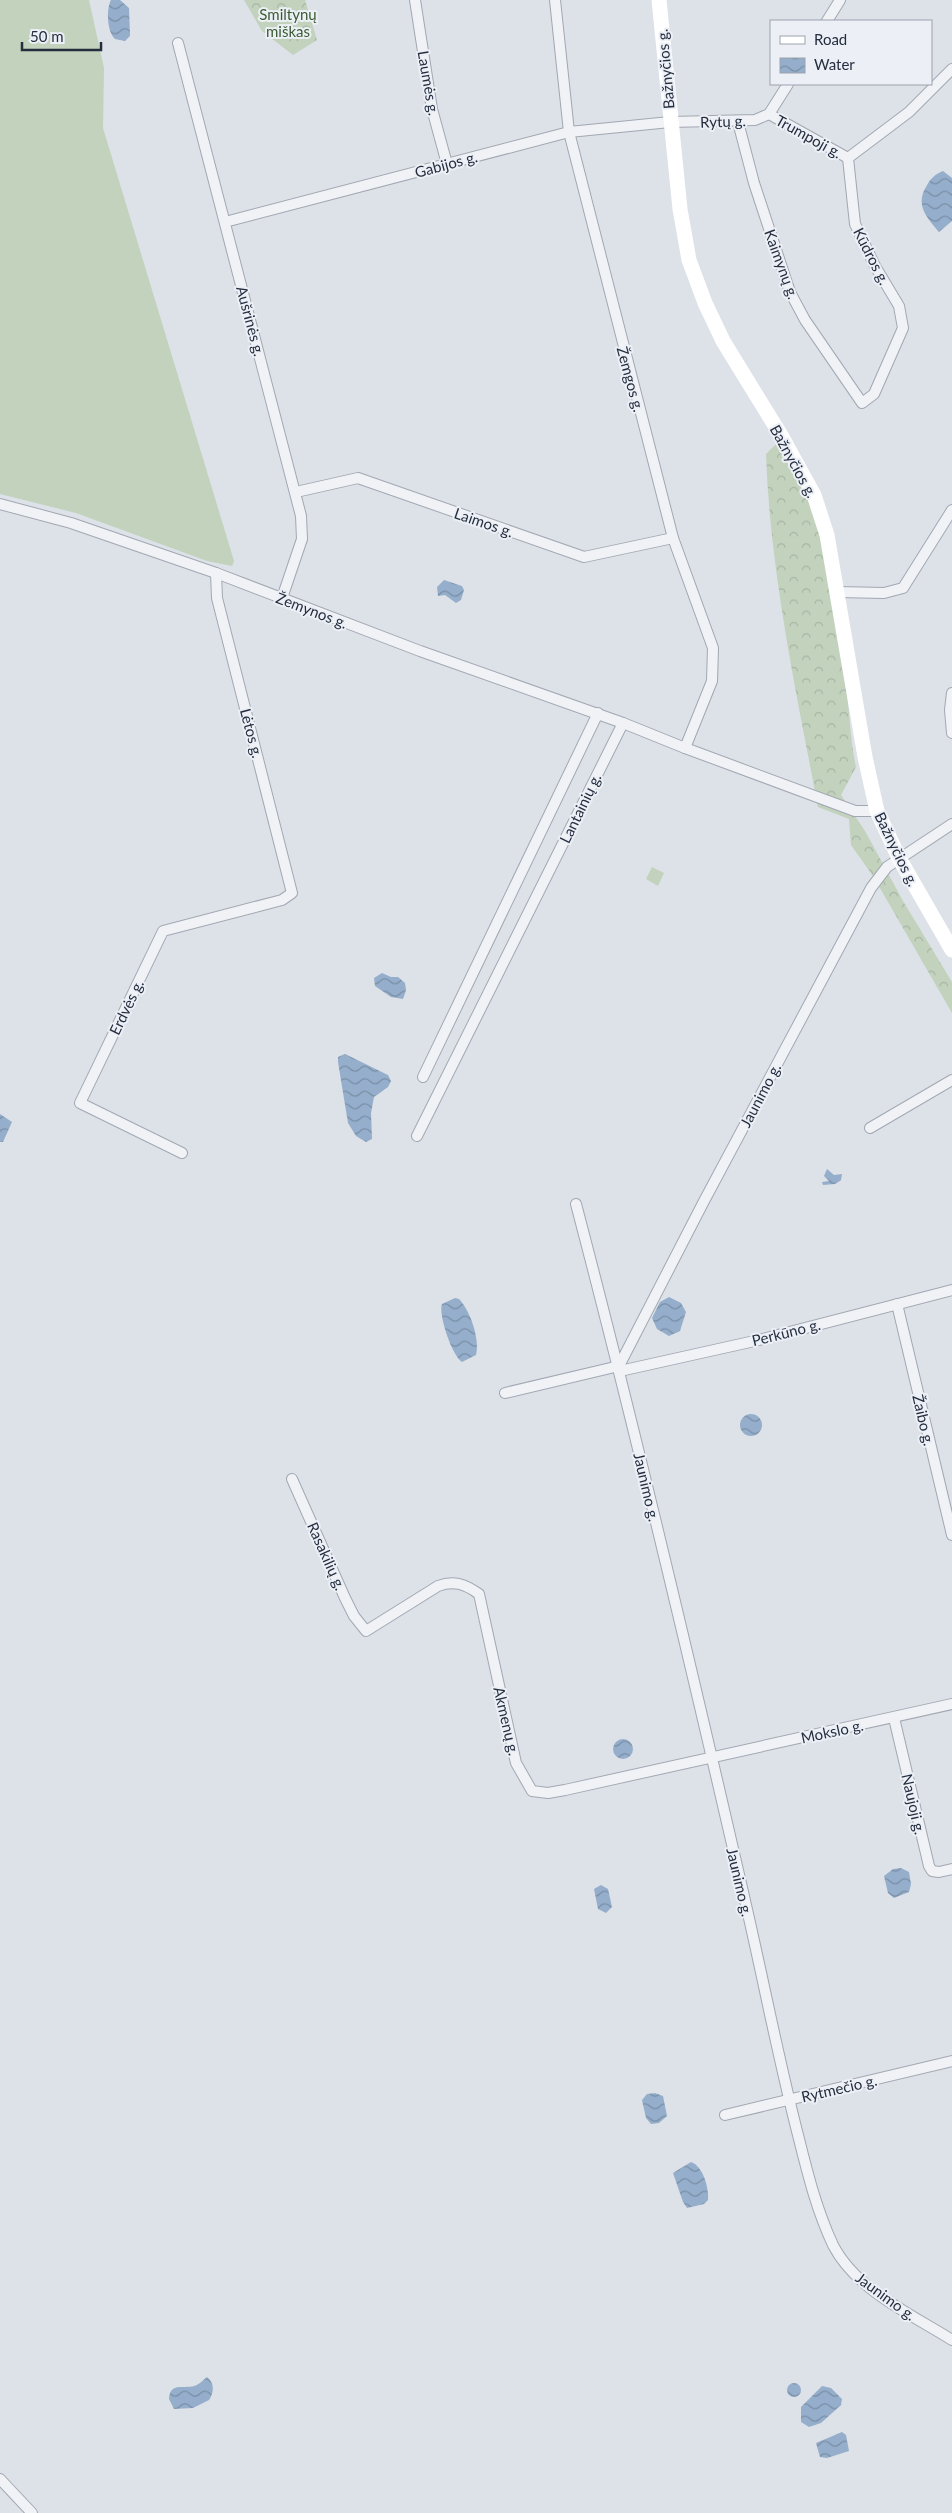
<svg xmlns="http://www.w3.org/2000/svg" width="952" height="2513" font-family="Lato,sans-serif">
<defs>
<pattern id="forest-crowns" width="20" height="18" patternUnits="userSpaceOnUse" patternTransform="scale(1.25)"><rect width="20" height="18" fill="#c2d2bd"/><path d="M2 6a3 3 0 1 1 6 0M12 15a3 3 0 1 1 6 0" fill="none" stroke="#a7b5a4"/></pattern>
<pattern id="water-waves" width="16" height="10" patternUnits="userSpaceOnUse" patternTransform="scale(1.25)"><rect width="16" height="10" fill="#95aecb"/><path d="M0 5q4-4 8 0t8 0" fill="none" stroke="#798ea6"/></pattern>
</defs>
<rect width="100%" height="100%" fill="#dde1e8"/>
<g fill="#c2d2bd">
<path d="M0,0H89L104,68L103,128L234,561L232,566L207,561L76,513L0,494Z"/>
<path d="M652,867L664,873L658,886L646,879Z"/>
</g>
<g fill="url(#forest-crowns)">
<path d="M244,0H305L317,40L293,55L262,31Z"/>
<path d="M776,444C787,461 799,478 807,497C828,549 839,630 846,687C850,714 850,740 856,767L841,795L865,831L903,901L952,982V1013L873,876L851,845L849,819L818,807C796,691 770,572 766,454Z"/>
</g>
<g fill="url(#water-waves)">
<path d="M111,0H120L129,8L130,36L125,41L115,39C107,32 106,9 111,0Z"/>
<path d="M943,171L952,178V221L939,232C927,218 915,205 926,187C930,179 935,174 943,171Z"/>
<path d="M444,580L462,586L464,590L461,600L456,603L445,595L438,596L437,587Z"/>
<path d="M382,973L391,977H398L405,983L406,990L403,999L391,997L375,986L374,978Z"/>
<path d="M345,1054L388,1075L391,1081L388,1087L374,1097L371,1113L372,1139L366,1142L356,1136L348,1123L338,1062V1057Z"/>
<path d="M0,1114L12,1122L3,1142H0Z"/>
<path d="M827,1169L834,1175L842,1174L841,1180L835,1184L823,1185L822,1182L829,1181L824,1176Z"/>
<path d="M669,1297L681,1303L686,1312L680,1331L669,1336L657,1329L652,1318L660,1302Z"/>
<path d="M455,1298L459,1299C470,1310 480,1339 476,1355L462,1362C452,1356 438,1314 442,1304Z"/>
<circle cx="751" cy="1425" r="11"/>
<circle cx="623" cy="1749" r="10"/>
<path d="M901,1868L909,1872L911,1884L909,1892L894,1898L888,1893L884,1876L893,1869Z"/>
<path d="M601,1885L608,1889L612,1907L606,1913L598,1909L594,1889Z"/>
<path d="M655,2093L663,2096L667,2116L659,2123L651,2124L646,2118L642,2100L647,2094Z"/>
<path d="M691,2162C703,2166 709,2188 708,2200L704,2204L687,2208L683,2202L673,2173Z"/>
<path d="M207,2377C215,2383 214,2393 209,2400L193,2408L174,2409L169,2399C170,2382 183,2389 194,2386C199,2385 203,2380 207,2377Z"/>
<circle cx="794" cy="2390" r="7"/>
<path d="M822,2386L831,2388L842,2399L841,2405L821,2423L809,2427L801,2422V2407Z"/>
<path d="M842,2432L846,2435L849,2451L827,2458L820,2457L816,2443Z"/>
</g>
<g fill="none" stroke-linecap="round" stroke-linejoin="round">
<defs>
<g id="street">
<path d="M415,0L432,109L447,164"/>
<path d="M555,0L569,132L673,538L713,648L712,681L685,748"/>
<path d="M827,21L840,0"/>
<path d="M178,43L301,516L302,539L282,598"/>
<path d="M769,114L848,158"/>
<path d="M738,122L754,183L790,292L805,320L862,403L874,394L903,328L899,306L875,266L855,224L848,158L909,112L952,69"/>
<path d="M225,222L569,132L670,122L755,120L769,114L788,84"/>
<path d="M296,492L358,478L584,557L673,538"/>
<path d="M0,504L71,523L216,573L420,651L623,723L685,748L855,811H877"/>
<path d="M838,592L884,593L903,588L952,510"/>
<path d="M952,693L950,710L952,733"/>
<path d="M423,1077L598,713"/>
<path d="M870,1128L952,1080"/>
<path d="M417,1136L623,723"/>
<path d="M182,1153L80,1103L163,931L282,900L292,893L217,598L216,573"/>
<path d="M576,1204C637,1436 692,1670 746,1905C764,1983 779,2062 799,2139C808,2175 817,2211 833,2245C856,2290 911,2314 952,2340"/>
<path d="M897,1304L952,1535"/>
<path d="M620,1371L759,1340L952,1290"/>
<path d="M505,1393L619,1366L703,1203L871,888L887,867L952,824"/>
<path d="M292,1479L345,1598L354,1616L366,1631L438,1586C454,1580 465,1584 479,1594L516,1763L532,1791L548,1793L565,1790L952,1704"/>
<path d="M894,1718L929,1866L932,1871L939,1872L952,1869"/>
<path d="M725,2115L952,2061"/>
<path d="M0,2479L32,2513"/>
</g>
</defs>
<use href="#street" stroke="#a2a8b2" stroke-width="12"/>
<use href="#street" stroke="#f0f2f6" stroke-width="10"/>
<path stroke="#fff" stroke-width="15" d="M659,0L680,209L689,260L705,303L723,341L782,437L814,495L827,535L865,757L877,811L899,858L952,950"/>
</g>
<g text-anchor="middle" dominant-baseline="central" stroke-width="4" stroke-linejoin="round" paint-order="stroke">
<g font-size="15" fill="#395c32" stroke="#ecf0f6">
<text x="288" y="14">Smiltynų<tspan x="288" dy="17">miškas</tspan></text>
</g>
<g font-size="15" fill="#252e3f" stroke="#ecf0f6">
<text transform="translate(665 69) rotate(-95)">Bažnyčios g.</text>
<text transform="translate(429 83) rotate(80)">Laumės g.</text>
<text transform="translate(723 121) rotate(-2)">Rytų g.</text>
<text transform="translate(809 136) rotate(29)">Trumpoji g.</text>
<text transform="translate(446 164) rotate(-15)">Gabijos g.</text>
<text transform="translate(872 256) rotate(63)">Kūdros g.</text>
<text transform="translate(782 264) rotate(70)">Kaimynų g.</text>
<text transform="translate(251 321) rotate(75)">Aušrinės g.</text>
<text transform="translate(631 379) rotate(75)">Žemgos g.</text>
<text transform="translate(794 461) rotate(61)">Bažnyčios g.</text>
<text transform="translate(484 522) rotate(19)">Laimos g.</text>
<text transform="translate(312 610) rotate(21)">Žemynos g.</text>
<text transform="translate(252 733) rotate(75)">Lėtos g.</text>
<text transform="translate(580 808) rotate(-64)">Lantainių g.</text>
<text transform="translate(897 849) rotate(64)">Bažnyčios g.</text>
<text transform="translate(126 1007) rotate(-64)">Erdvės g.</text>
<text transform="translate(760 1095) rotate(-62)">Jaunimo g.</text>
<text transform="translate(786 1332) rotate(-14)">Perkūno g.</text>
<text transform="translate(924 1420) rotate(77)">Žaibo g.</text>
<text transform="translate(647 1487) rotate(77)">Jaunimo g.</text>
<text transform="translate(327 1556) rotate(66)">Rasakilių g.</text>
<text transform="translate(507 1721) rotate(77)">Akmenų g.</text>
<text transform="translate(832 1731) rotate(-12)">Mokslo g.</text>
<text transform="translate(914 1804) rotate(77)">Naujoji g.</text>
<text transform="translate(740 1882) rotate(77)">Jaunimo g.</text>
<text transform="translate(839 2088) rotate(-13)">Rytmečio g.</text>
<text transform="translate(886 2296) rotate(36)">Jaunimo g.</text>
</g>
</g>
<rect x="770" y="20" width="162" height="65" fill="#ecf0f6" stroke="#9ca2ad"/>
<rect x="780" y="36" width="25" height="8" fill="#ffffff" stroke="#9ca2ad"/>
<text x="814" y="45" font-size="15" fill="#252e3f">Road</text>
<rect x="780" y="58" width="25" height="15" fill="url(#water-waves)" stroke="#9ca2ad"/>
<text x="814" y="70" font-size="15" fill="#252e3f">Water</text>
<path d="M22 42v8h79v-8" fill="none" stroke="#252e3f" stroke-width="2.5"/>
<text x="30" y="42" font-size="15" fill="#252e3f" stroke="#ecf0f6" stroke-width="4" paint-order="stroke">50 m</text>
</svg>
